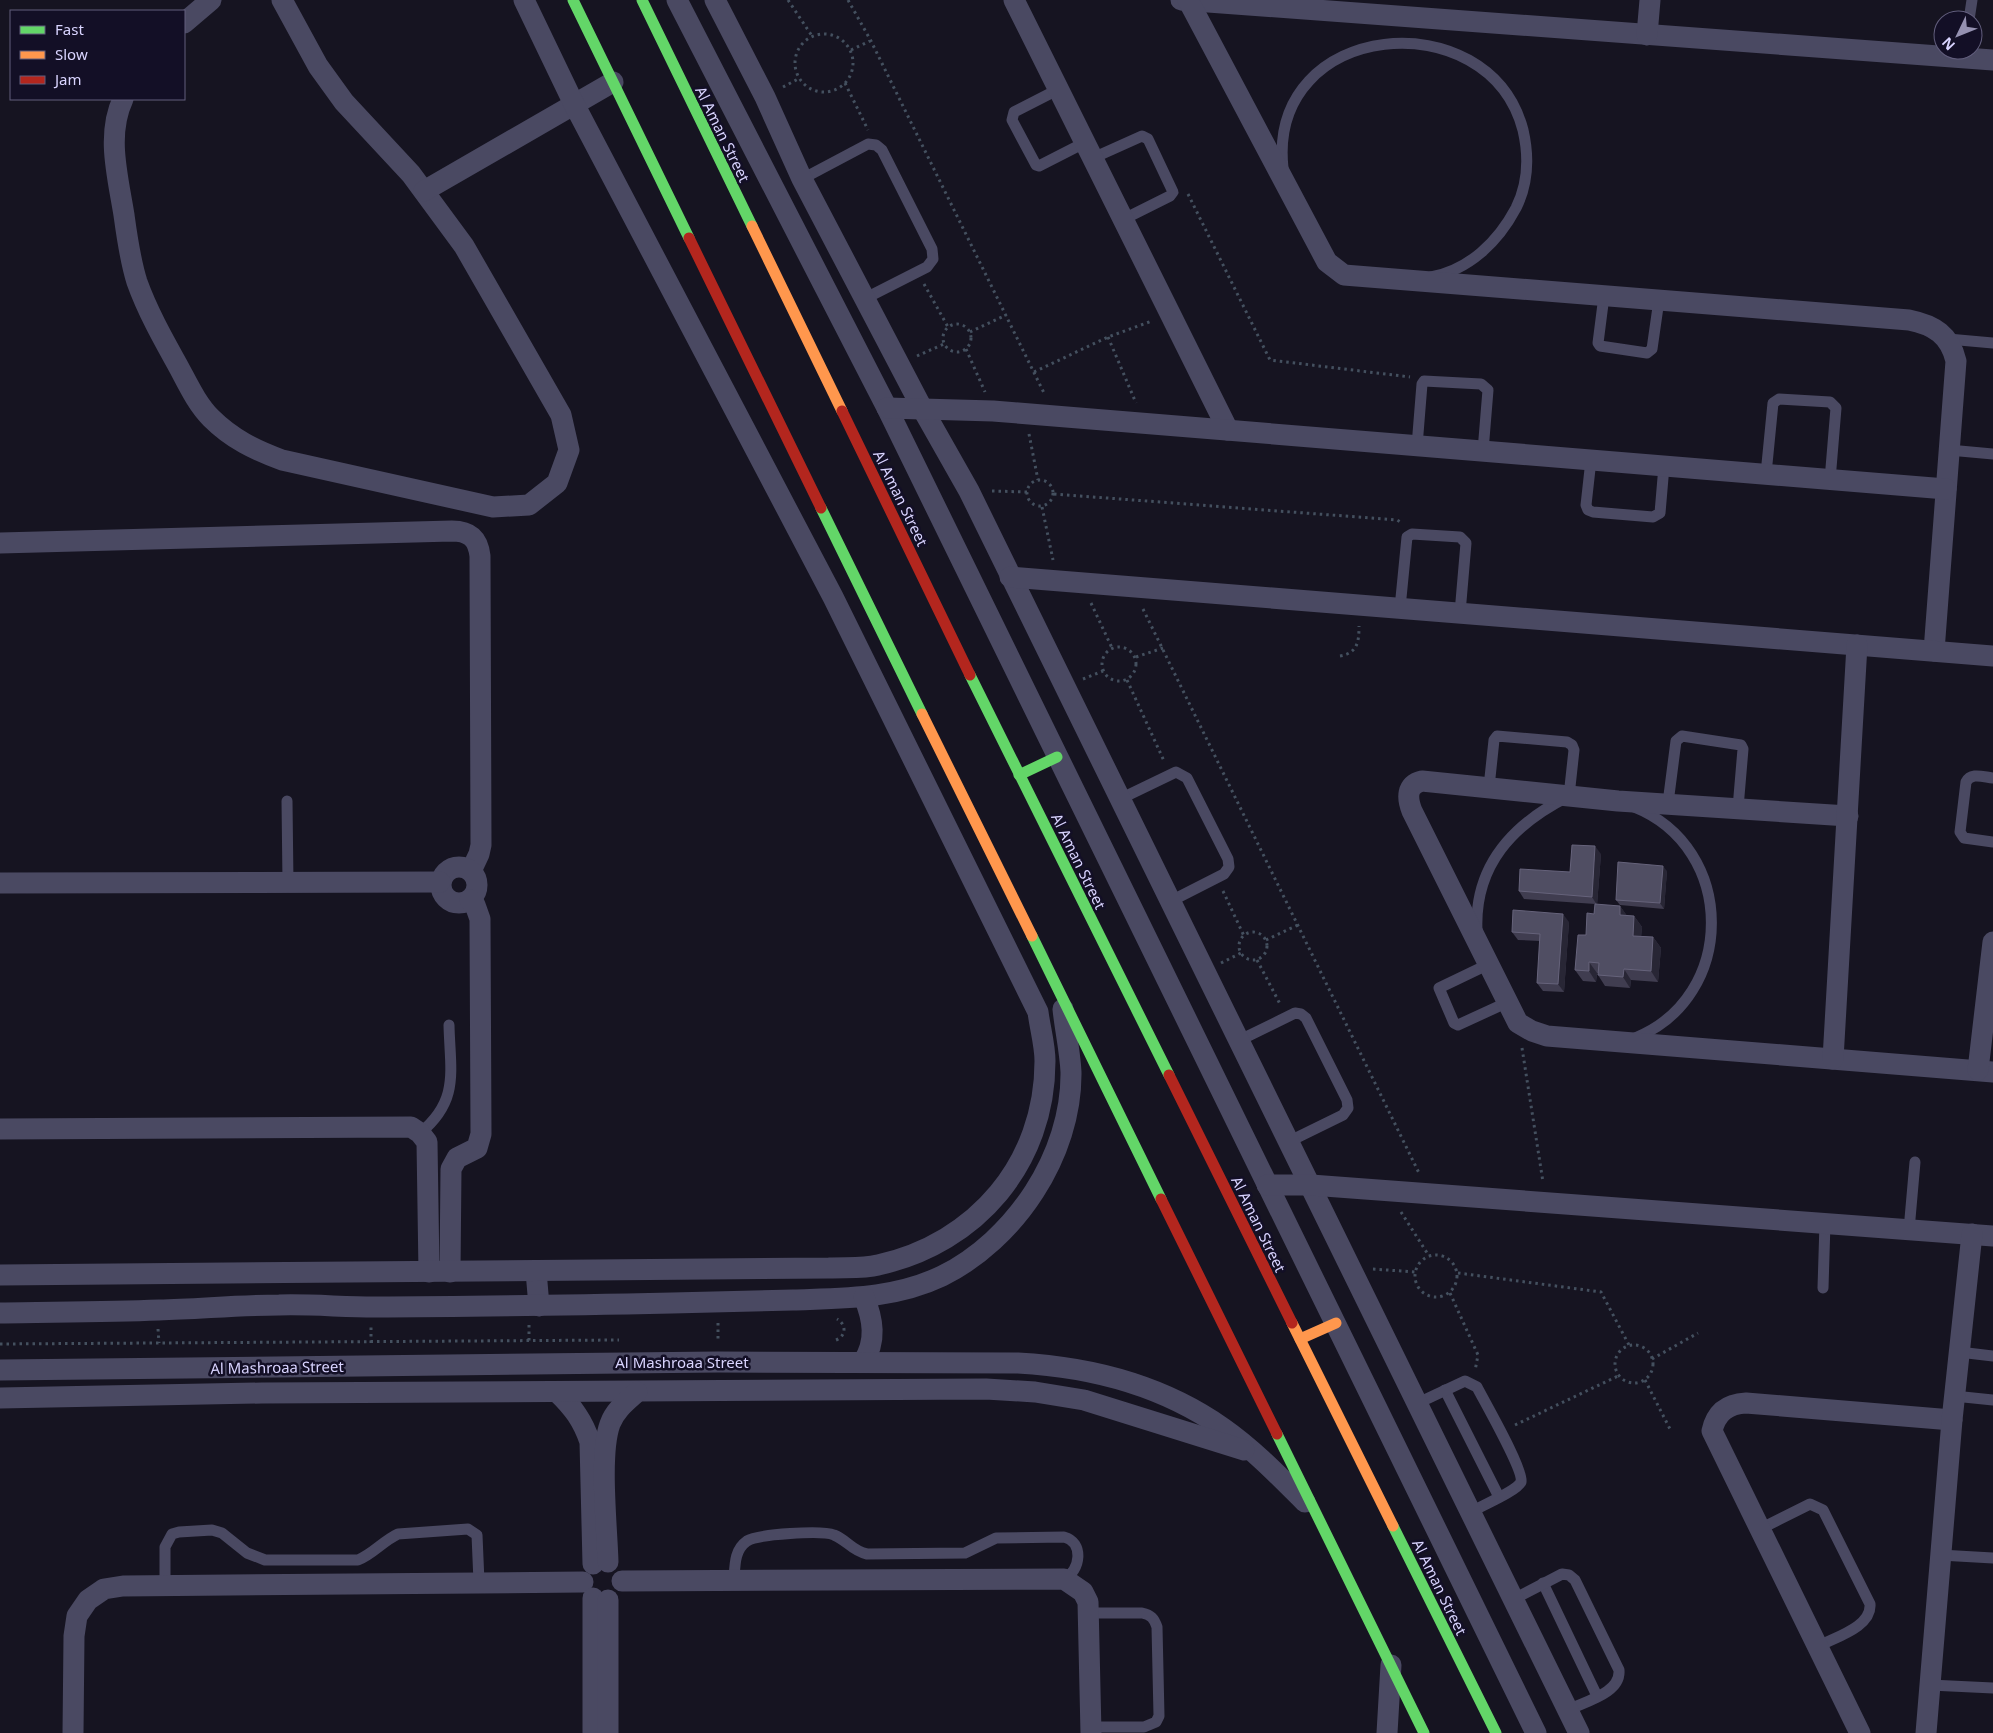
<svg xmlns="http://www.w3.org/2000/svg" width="1993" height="1733" font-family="'Noto Sans',sans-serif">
<rect width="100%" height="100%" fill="#161421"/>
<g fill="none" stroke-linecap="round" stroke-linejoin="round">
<g stroke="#44505f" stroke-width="3" stroke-dasharray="2.5 4" stroke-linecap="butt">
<path d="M788,0L812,36"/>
<path d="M848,0L871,41L1045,395"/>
<circle cx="824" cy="63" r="29"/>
<path d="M851,50L870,41"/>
<path d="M845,83L868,130"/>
<path d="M783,87L800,78"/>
<path d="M1188,194L1270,360L1410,377"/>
<path d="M924,284L948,327"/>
<circle cx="957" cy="338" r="14"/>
<path d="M970,332L1006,315"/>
<path d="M1108,337L1136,403"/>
<path d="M966,349L985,392"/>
<path d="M917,356L944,344"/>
<path d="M1034,372L1108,337L1152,321"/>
<path d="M1029,434L1038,480"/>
<circle cx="1040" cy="493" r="13"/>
<path d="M992,491L1027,492"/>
<path d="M1054,494L1397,520L1402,523"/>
<path d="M1042,507L1053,560"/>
<path d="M1091,603L1112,648"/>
<path d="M1143,609L1419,1173"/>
<circle cx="1119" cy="664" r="17"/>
<path d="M1340,656C1358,653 1359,641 1359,626"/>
<path d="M1136,657L1163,648"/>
<path d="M1083,679L1103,671"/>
<path d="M1127,680L1164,761"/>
<path d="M1223,891L1244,936"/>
<circle cx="1253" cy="946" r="14"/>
<path d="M1266,940L1298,925"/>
<path d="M1257,960L1280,1004"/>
<path d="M1221,963L1241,953"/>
<path d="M1522,1048L1543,1182"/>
<path d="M1401,1212L1429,1256"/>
<circle cx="1436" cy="1276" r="21"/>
<path d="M1373,1269L1415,1272"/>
<path d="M1458,1273L1601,1292L1629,1345"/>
<path d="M1450,1293L1478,1355L1475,1371"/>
<path d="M718,1323V1341"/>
<path d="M529,1325V1341"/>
<path d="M158,1329L159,1343"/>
<path d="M836,1340C846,1336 847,1325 837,1319"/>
<path d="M371,1343V1326"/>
<path d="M0,1344L619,1340"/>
<circle cx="1634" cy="1364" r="19"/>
<path d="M1652,1359L1698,1333"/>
<path d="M1645,1380L1671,1431"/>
<path d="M1515,1425L1618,1376"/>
</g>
<g stroke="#4a4962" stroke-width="11">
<path d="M1969,20L1972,0"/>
<path d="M1059,89L1014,112L1012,120L1036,165L1039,166L1086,142"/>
<path d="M1093,158L1142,136L1148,139L1173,192L1170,196L1124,219"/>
<path d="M1283,168C1267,19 1489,0 1523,130C1529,156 1528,184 1516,208C1498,242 1469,270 1431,277"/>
<path d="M802,179L868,144L876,145L882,150L932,249L933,259L927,267L866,298"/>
<path d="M1604,296L1598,343L1600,346L1647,353L1652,349L1659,300"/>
<path d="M1948,339L1993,343"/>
<path d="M1417,446L1422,384L1424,381L1481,384L1488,390L1483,451"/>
<path d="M1949,450L1993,454"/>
<path d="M1591,460L1586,505L1588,510L1593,512L1653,517L1660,513L1664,466"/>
<path d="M1766,474L1773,403L1779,399L1830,402L1836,408L1830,480"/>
<path d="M1400,608L1407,537L1412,534L1460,537L1466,543L1460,613"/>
<path d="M1993,778C1983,777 1971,772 1966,782L1960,832L1964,838L1993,842"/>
<path d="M1120,799L1176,772L1187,778L1228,859L1229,867L1224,874L1171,901"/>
<path d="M287,801L288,883"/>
<path d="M1668,803L1676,741L1682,736L1741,745L1743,749L1738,808"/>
<path d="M1634,807C1737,848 1737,997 1635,1038"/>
<path d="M1477,931C1474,865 1513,824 1569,796L1574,750L1572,745L1567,742L1497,736L1494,740L1489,787"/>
<path d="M1489,964L1439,988L1454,1023L1458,1025L1508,1002"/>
<path d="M1240,1040L1295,1013L1301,1014L1306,1018L1347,1100L1348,1108L1343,1115L1290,1141"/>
<path d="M420,1133C460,1100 450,1071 449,1025"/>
<path d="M1909,1230L1915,1162"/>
<path d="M1823,1288L1825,1223"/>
<path d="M1959,1352L1993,1356"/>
<path d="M1445,1390L1499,1497"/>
<path d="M1954,1396L1993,1400"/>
<path d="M1418,1403L1465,1381L1477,1387C1484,1401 1524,1470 1521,1482C1517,1491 1481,1506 1471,1512"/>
<path d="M1760,1529L1810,1504L1823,1510L1870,1604C1872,1627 1835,1637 1817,1647"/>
<path d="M1940,1555L1993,1558"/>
<path d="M734,1580C735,1566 734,1550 747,1541C758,1534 822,1530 834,1535C847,1540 852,1551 867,1554L965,1553L996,1538L1064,1537C1084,1542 1081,1571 1064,1579"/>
<path d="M1543,1583L1597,1696"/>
<path d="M165,1585V1547L172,1534L179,1532L212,1530L222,1533L247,1553L265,1560H358C373,1554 383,1541 398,1534L468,1529L477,1535L479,1582"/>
<path d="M1514,1599L1562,1574L1569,1575L1575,1580L1619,1670C1621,1693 1586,1701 1568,1710"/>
<path d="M1090,1613H1142C1151,1615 1154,1618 1157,1627L1159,1716L1156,1722L1144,1727H1093"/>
<path d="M1930,1685L1993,1688"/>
</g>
<g stroke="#4a4962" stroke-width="21">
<path d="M677,0L887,408L1536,1733"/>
<path d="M715,0L765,97L802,179L922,408L969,491L1579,1733"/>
<path d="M1014,0L1228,430"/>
<path d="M1181,0L1993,60"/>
<path d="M1188,0L1327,262L1344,275L1909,320C1934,325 1950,335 1956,361L1934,651"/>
<path d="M184,23L211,0"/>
<path d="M1647,35L1650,0"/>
<path d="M123,99C106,135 118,177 124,215C127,237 130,260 137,282C147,310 162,337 177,364C187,382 196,403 211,418C232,439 255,450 282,460L493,507L529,505L557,483L569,450L561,415L464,246L411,174L344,102L318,66L282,0"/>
<path d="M424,191L613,82"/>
<path d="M887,408L993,411L1946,489"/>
<path d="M0,543L452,531C470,531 478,539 480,556L481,845L479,854L471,871"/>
<path d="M1010,577L1993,656"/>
<path d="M1848,816L1618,801L1422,781C1406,785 1407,798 1412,811L1518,1023L1532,1031L1547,1036L1993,1072"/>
<circle cx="459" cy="885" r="18"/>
<path d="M0,883L440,882"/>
<path d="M1833,1059L1857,645"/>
<path d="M1978,1070L1993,942"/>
<path d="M0,1129L411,1127L420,1133L427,1142L429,1272"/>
<path d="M1267,1185H1311L1993,1236"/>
<path d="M536,1271L539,1306"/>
<path d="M450,1272L451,1169L457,1158L477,1148L481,1134L480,919L475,905L470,900"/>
<path d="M0,1275L829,1268C845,1267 863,1269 878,1265C977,1243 1045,1163 1045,1061C1045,1045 1040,1028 1038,1012L833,597L574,104L524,0"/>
<path d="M0,1313C53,1312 106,1312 159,1310C199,1309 239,1305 279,1305C311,1304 342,1307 374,1307C473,1307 573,1305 672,1303C712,1302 752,1301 793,1300C844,1298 894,1299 942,1276C1015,1240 1072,1155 1071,1072C1070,1051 1065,1029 1063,1009"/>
<path d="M863,1362C877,1341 873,1319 864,1297"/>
<path d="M0,1370L718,1362L1018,1363C1092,1367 1162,1385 1223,1428C1253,1449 1279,1476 1305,1502"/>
<path d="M557,1392C573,1407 583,1421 590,1442L593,1564"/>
<path d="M0,1398L262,1393L986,1389L1035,1392L1084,1400L1244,1450"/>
<path d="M608,1562C607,1527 599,1454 610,1424C615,1410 627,1401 637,1392"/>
<path d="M622,1581L1064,1579L1083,1592L1088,1602L1091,1733"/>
<path d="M73,1733L74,1636L77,1616L88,1600L104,1589L123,1586L583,1582"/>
<path d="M593,1733V1598"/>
<path d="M608,1733V1600"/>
<path d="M1387,1733L1391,1665"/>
<path d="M1860,1733L1712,1431C1716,1413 1727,1404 1746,1403L1952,1420"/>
<path d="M1926,1733L1952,1420L1972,1234"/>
</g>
<g stroke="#63d668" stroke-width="11">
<path d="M573,0L689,238"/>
<path d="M642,0L752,226"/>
<path d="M821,508L922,714"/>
<path d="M970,675L1169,1075"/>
<path d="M1019,775L1057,757"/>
<path d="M1032,936L1161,1199"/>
<path d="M1277,1434L1424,1733"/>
<path d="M1393,1526L1496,1733"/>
</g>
<g stroke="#ff974d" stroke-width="11">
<path d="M752,226L842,411"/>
<path d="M922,714L1032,936"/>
<path d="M1292,1323L1393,1526"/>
<path d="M1300,1339L1336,1323"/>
</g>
<g stroke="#b3261e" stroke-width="11">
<path d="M689,238L821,508"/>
<path d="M842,411L970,675"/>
<path d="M1169,1075L1292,1323"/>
<path d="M1161,1199L1277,1434"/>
</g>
</g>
<g fill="#403d50">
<path d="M1601,854L1597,905L1620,906L1627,916H1634L1642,927L1641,937H1653L1661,948L1658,982L1631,980L1630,988L1605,986L1598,975V973H1597L1596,982L1583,981L1575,970L1586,935L1594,914L1595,904L1524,899L1519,891L1570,872Z"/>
<path d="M1667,871L1664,909L1620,905L1616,900Z"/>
<path d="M1569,922L1564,992L1543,991L1537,983L1540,941L1518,940L1512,932Z"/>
</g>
<g fill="#282635">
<path d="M1595,846L1601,854L1597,905L1592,897Z"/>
<path d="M1663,866L1667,871L1664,909L1660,903Z"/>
<path d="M1620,906L1628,917L1620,915Z"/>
<path d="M1563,914L1569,922L1564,992L1558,984Z"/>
<path d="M1634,916L1642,927L1640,947L1633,936Z"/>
<path d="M1653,937L1661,948L1658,982L1651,971Z"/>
<path d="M1589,962L1597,973L1596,982L1589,971Z"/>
<path d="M1624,969L1631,980L1630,988L1623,977Z"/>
</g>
<g fill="#504e63" stroke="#66637b">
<path d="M1572,845L1595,846L1592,897L1519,891L1520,869L1570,872Z"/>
<path d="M1618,862L1663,866L1660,903L1616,900Z"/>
<path d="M1595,904L1620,906V915L1634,916L1633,936L1653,937L1651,971L1624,969L1623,977L1598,975L1599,963L1589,962V971L1575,970L1578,935H1586L1587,913L1594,914Z"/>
<path d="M1513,910L1563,914L1558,984L1537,983L1540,934L1512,932Z"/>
</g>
<g text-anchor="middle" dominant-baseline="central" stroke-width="5" stroke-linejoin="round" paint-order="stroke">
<g font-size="15" fill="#d9d4ff" stroke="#130f26">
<text transform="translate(723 134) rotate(64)">Al Aman Street</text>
<text transform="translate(901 498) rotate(64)">Al Aman Street</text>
<text transform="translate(1079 861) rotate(64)">Al Aman Street</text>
<text transform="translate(1259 1224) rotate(64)">Al Aman Street</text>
<text x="682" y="1362">Al Mashroaa Street</text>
<text transform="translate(277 1367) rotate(-1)">Al Mashroaa Street</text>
<text transform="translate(1440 1587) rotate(64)">Al Aman Street</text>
</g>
</g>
<rect x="10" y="10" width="175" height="90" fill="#130f26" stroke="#625e7d"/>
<rect x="20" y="26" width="25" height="8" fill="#63d668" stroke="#625e7d"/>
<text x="55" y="35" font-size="15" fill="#d9d4ff">Fast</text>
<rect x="20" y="51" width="25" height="8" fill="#ff974d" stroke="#625e7d"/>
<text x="55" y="60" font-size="15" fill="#d9d4ff">Slow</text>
<rect x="20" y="76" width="25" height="8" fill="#b3261e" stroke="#625e7d"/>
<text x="55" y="85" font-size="15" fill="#d9d4ff">Jam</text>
<g transform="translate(1958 35) rotate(227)"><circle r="24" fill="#130f26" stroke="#625e7d"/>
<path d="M0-4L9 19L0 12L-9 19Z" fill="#9591b1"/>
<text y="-8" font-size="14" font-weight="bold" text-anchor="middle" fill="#d9d4ff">N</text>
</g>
</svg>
